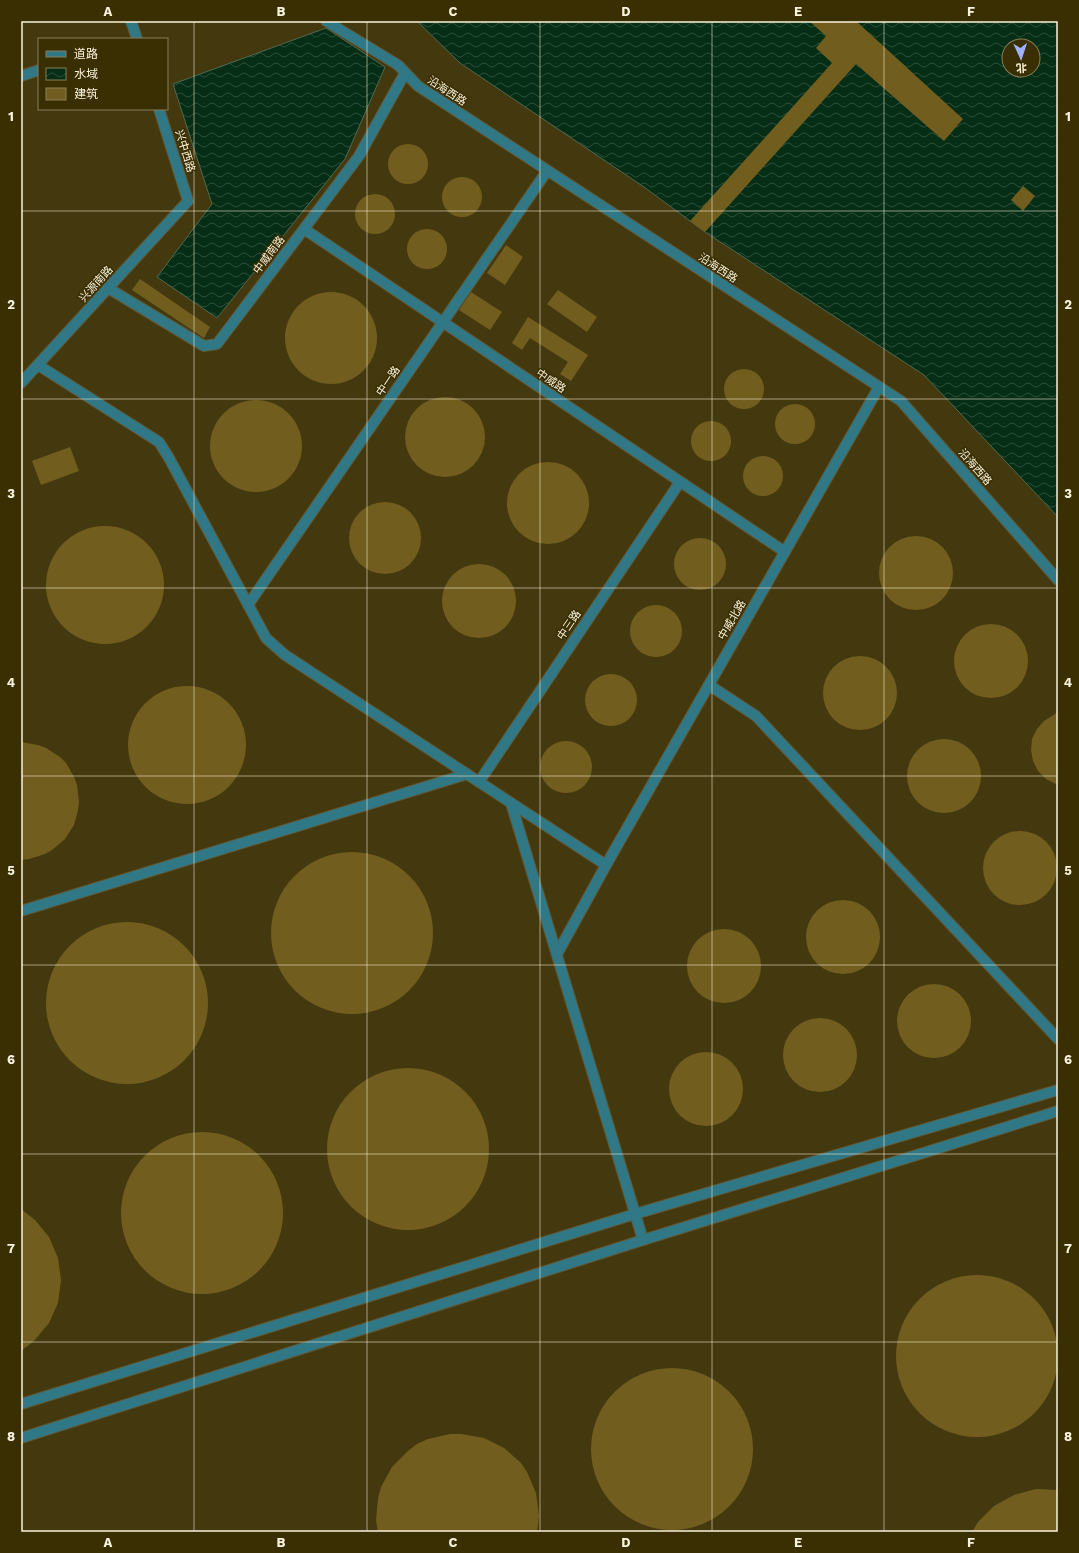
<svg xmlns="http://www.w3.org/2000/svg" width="1079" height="1553" font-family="'Work Sans','Noto Sans SC',sans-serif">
<defs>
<pattern id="water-waves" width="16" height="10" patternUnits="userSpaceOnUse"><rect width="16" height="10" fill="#062e16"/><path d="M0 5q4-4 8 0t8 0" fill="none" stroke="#2b4d37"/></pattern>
</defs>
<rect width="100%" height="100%" fill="#44380f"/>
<g fill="url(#water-waves)" stroke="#4f6952" fill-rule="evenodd">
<path d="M417,21H1058V517L924,375L705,232L644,187L460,63ZM1009,46H1033V70H1009Z"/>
<path d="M326,28L385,67L345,159L217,318L157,277L212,204L173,84Z"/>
</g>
<g fill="#715e1f">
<path d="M809,21H856L963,119L944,141L856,64L705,232L690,221L832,63L816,48L826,36Z"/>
<circle cx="408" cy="164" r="20"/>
<circle cx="462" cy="197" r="20"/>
<path d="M1023,186L1035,196L1023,211L1011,200Z"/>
<circle cx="375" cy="214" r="20"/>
<circle cx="427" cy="249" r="20"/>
<path d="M506,245L523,257L505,285L487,273Z"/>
<path d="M140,279L210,327L204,338L132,290Z"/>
<path d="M558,290L597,317L587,332L547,304Z"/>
<circle cx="331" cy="338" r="46"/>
<path d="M471,292L502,312L490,330L459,310Z"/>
<path d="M528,317L588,355L571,381L560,374L568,362L530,338L522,350L512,343Z"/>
<circle cx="744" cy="389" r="20"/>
<circle cx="445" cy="437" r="40"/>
<circle cx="256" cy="446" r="46"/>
<circle cx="795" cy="424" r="20"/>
<circle cx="711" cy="441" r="20"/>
<path d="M70,447L79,471L41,485L32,461Z"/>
<circle cx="763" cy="476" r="20"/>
<circle cx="548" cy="503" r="41"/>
<circle cx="385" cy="538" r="36"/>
<circle cx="105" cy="585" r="59"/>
<circle cx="916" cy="573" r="37"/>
<circle cx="700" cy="564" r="26"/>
<circle cx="479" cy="601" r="37"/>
<circle cx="656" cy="631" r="26"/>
<circle cx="991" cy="661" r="37"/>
<circle cx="860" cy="693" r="37"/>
<circle cx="611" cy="700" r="26"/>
<circle cx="187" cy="745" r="59"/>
<path d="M1058,712V785L1046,779L1038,771L1033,761L1031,750L1032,739L1037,729L1044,721Z"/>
<circle cx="944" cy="776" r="37"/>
<circle cx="566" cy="767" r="26"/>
<path d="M21,742L38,745L46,748L60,757L66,763L74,777L77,785L79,802L78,810L74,825L65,839L52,850L45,854L29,859L21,860Z"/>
<circle cx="1020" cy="868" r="37"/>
<circle cx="352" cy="933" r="81"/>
<circle cx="843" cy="937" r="37"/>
<circle cx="127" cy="1003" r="81"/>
<circle cx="724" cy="966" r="37"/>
<circle cx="934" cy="1021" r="37"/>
<circle cx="820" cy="1055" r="37"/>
<circle cx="706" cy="1089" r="37"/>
<circle cx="408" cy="1149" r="81"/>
<circle cx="202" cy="1213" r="81"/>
<path d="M21,1209L35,1220L49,1237L58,1258L61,1280L58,1303L49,1323L34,1341L21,1351Z"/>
<circle cx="977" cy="1356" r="81"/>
<circle cx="672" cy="1449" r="81"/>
<path d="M450,1434H461L484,1438L504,1448L521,1463L527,1472L536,1493L539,1516L537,1532H378L376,1520L378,1498L381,1487L392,1467L408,1451L417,1444L428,1439Z"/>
<path d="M1036,1489L1058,1490V1532H972L978,1522L994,1506L1014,1495Z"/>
</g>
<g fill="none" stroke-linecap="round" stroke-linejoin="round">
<defs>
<g id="minor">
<path d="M131,21L137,39"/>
<path d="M326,21L398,65L418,86L901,401L1058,580"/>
<path d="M21,76L39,70"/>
<path d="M304,229L785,552"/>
<path d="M108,288L204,346L217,344L359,156L405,73"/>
<path d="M38,365L159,442L169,458L266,638L285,655L606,865"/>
<path d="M21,383L188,201L159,109"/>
<path d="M248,605L547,171"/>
<path d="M709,685L756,716L1058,1039"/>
<path d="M479,782L680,482"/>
<path d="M511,803L643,1240"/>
<path d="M21,911L467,774"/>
<path d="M557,954L606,865L879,387"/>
<path d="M21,1404L635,1214L1058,1090"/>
<path d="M21,1438L643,1240L1058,1111"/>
</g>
</defs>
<use href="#minor" stroke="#615630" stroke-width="12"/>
<use href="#minor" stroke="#307886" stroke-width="10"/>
</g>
<path fill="none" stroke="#faf3dd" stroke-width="1" stroke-opacity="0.55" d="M194,21V1532M367,21V1532M540,21V1532M712,21V1532M884,21V1532M21,211H1058M21,399H1058M21,588H1058M21,776H1058M21,965H1058M21,1154H1058M21,1342H1058"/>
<g text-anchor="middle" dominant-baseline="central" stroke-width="3" stroke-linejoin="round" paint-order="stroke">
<g font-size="11" fill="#faf3dd" stroke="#3a2e03">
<text transform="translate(447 91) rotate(33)">沿海西路</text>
<text transform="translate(185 151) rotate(73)">兴中西路</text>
<text transform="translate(269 255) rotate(-53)">中威南路</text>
<text transform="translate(718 268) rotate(33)">沿海西路</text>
<text transform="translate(96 284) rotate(-48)">兴源南路</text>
<text transform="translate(388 381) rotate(-56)">中一路</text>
<text transform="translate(551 381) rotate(34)">中威路</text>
<text transform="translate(975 467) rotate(49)">沿海西路</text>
<text transform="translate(732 620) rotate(-60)">中威北路</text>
<text transform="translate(569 625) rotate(-56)">中三路</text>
</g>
</g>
<rect width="1079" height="1553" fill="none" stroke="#3a2e03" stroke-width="44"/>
<rect x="38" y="38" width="130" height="72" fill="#3a2e03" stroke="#877d5a"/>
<rect x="46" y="51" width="20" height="6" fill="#307886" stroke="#877d5a"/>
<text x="74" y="58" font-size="12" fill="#faf3dd">道路</text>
<rect x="46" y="68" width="20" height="12" fill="url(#water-waves)" stroke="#877d5a"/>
<text x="74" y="78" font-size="12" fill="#faf3dd">水域</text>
<rect x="46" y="88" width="20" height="12" fill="#715e1f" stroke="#877d5a"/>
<text x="74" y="98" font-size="12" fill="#faf3dd">建筑</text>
<g transform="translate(1021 58) rotate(177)"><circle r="19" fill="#3a2e03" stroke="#877d5a"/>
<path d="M0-3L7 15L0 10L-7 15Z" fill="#9fb3fd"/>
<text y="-6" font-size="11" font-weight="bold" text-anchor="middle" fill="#faf3dd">北</text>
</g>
<rect x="22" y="22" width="1035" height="1509" fill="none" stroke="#faf3dd" stroke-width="1.5"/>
<g font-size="13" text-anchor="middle" font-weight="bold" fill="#faf3dd">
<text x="108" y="16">A</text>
<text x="281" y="16">B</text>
<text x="453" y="16">C</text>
<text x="626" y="16">D</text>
<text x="798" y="16">E</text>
<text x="971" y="16">F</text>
<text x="11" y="121">1</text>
<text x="1068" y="121">1</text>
<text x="11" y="309">2</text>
<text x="1068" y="309">2</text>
<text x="11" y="498">3</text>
<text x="1068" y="498">3</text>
<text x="11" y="687">4</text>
<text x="1068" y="687">4</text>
<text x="11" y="875">5</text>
<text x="1068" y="875">5</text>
<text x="11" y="1064">6</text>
<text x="1068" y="1064">6</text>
<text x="11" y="1253">7</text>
<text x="1068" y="1253">7</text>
<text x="11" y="1441">8</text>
<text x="1068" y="1441">8</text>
<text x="108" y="1547">A</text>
<text x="281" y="1547">B</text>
<text x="453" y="1547">C</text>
<text x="626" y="1547">D</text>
<text x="798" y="1547">E</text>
<text x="971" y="1547">F</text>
</g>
</svg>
